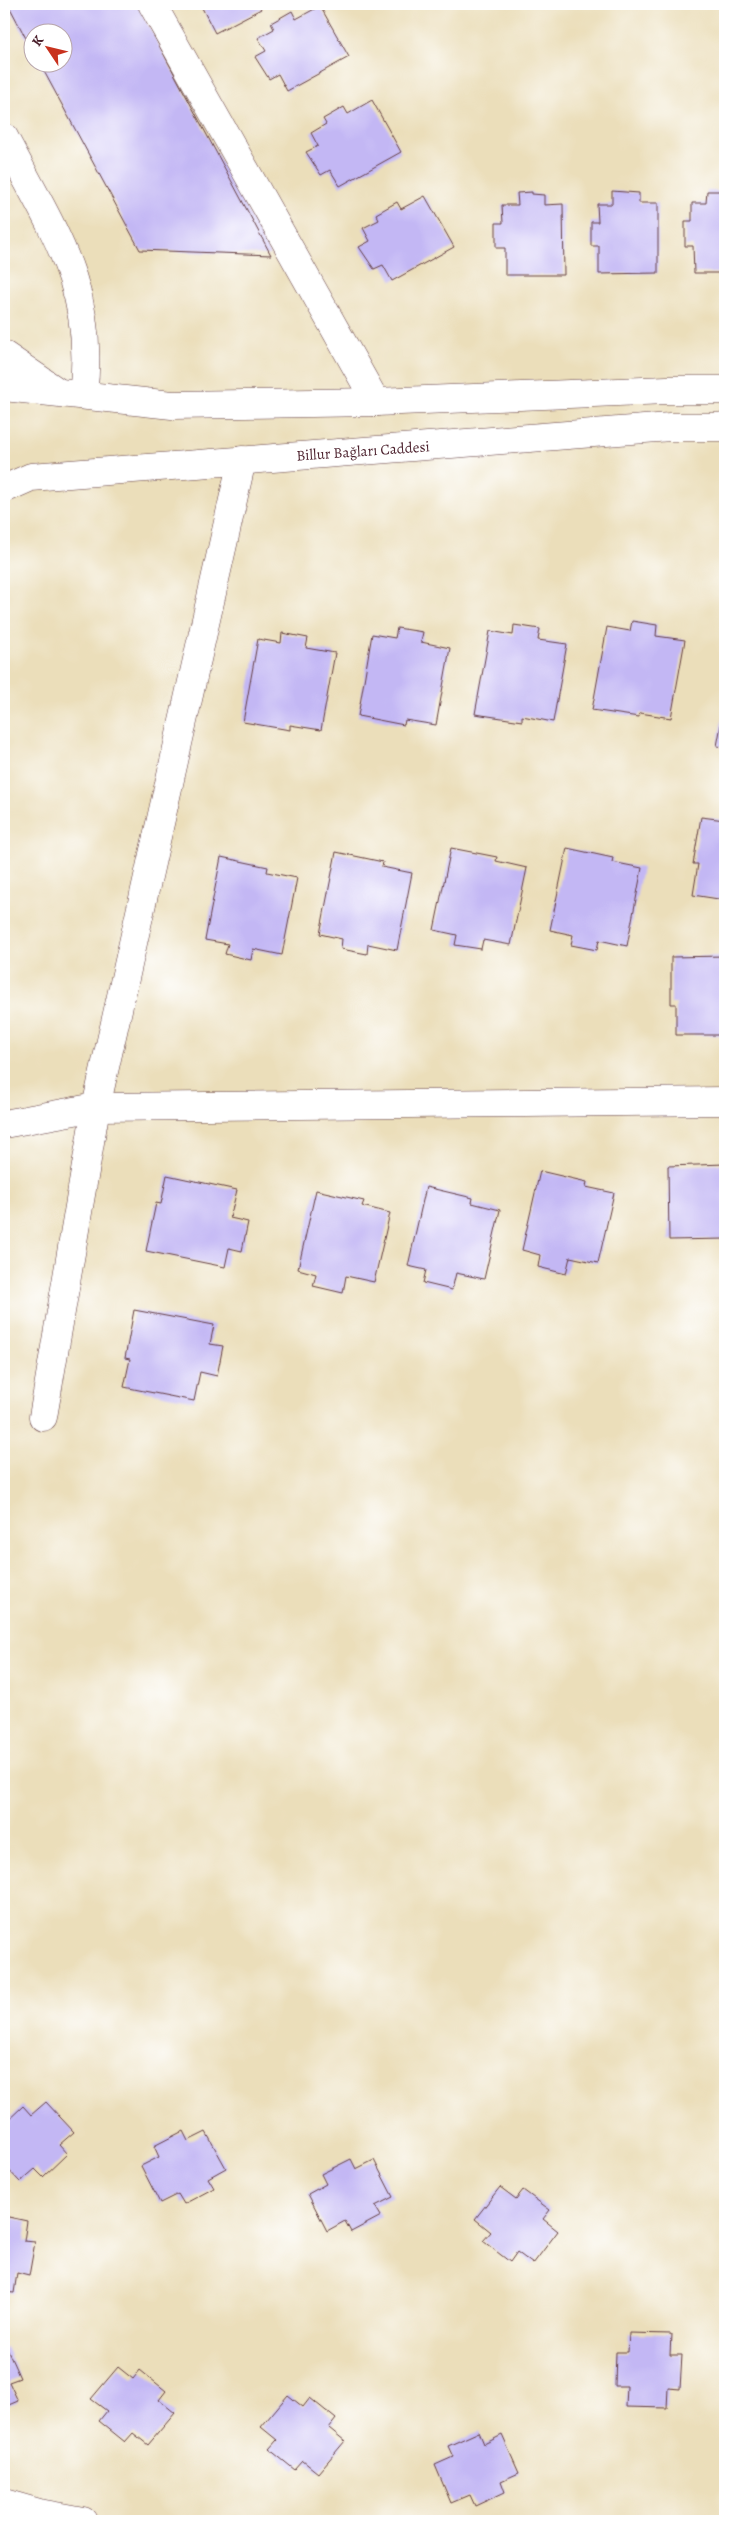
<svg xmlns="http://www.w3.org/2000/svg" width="729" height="2525" font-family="Alegreya,serif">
<rect width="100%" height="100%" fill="#fff"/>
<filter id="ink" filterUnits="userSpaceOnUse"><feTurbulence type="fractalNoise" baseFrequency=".02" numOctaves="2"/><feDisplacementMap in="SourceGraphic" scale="10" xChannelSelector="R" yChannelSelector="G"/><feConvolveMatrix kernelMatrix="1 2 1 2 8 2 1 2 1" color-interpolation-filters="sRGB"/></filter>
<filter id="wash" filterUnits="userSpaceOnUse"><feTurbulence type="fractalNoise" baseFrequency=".0096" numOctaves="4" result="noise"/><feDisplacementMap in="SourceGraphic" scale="20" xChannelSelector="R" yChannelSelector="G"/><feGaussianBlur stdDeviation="1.12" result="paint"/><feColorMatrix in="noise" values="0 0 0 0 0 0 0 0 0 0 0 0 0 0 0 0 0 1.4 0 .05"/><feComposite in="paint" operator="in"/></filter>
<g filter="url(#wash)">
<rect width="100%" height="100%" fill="#ebdeba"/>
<g id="blocks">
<g fill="#c3b7f4">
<path d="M8,4H137L271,255L140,250L39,62H62V32H32V50Z"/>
<path d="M200,4H258L261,9L215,33Z"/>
<path d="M320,6L349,57L287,91L278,74L269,79L255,57L266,51L258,38L274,29L271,23L292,11L296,19Z"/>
<path d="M372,100L401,152L340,186L330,170L321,175L306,152L318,146L311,133L326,124L323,119L344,107L348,114Z"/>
<path d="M612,191L639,193V203H658V273L599,274V246H591V222H598L597,204H612Z"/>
<path d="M707,191H721V193H725V273H694L693,246H685V221H692V203H706Z"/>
<path d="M532,192V194L544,195V205L563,204L564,275H505V248H496V223H503L502,205H518L517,193Z"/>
<path d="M425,196L454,247L392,281L383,265L374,269L359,247L370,241L363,228L379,220L376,214L397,202L401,209Z"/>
<path d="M632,621L657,625L656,636L685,640L671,718L640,713L639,717L592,710L607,627L630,631Z"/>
<path d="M514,625L540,629L538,640L567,644L553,722L522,716V721L475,714L490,631L513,635Z"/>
<path d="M397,628L423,632L421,642L450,648L436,725L405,720L404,725L358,716L372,634L395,638Z"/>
<path d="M282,633L308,638L306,648L335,653L321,730L290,725V730L243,722L258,639L281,643Z"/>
<path d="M724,710H725V747L717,746Z"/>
<path d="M701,817L725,820V900L693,895L698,864H693Z"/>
<path d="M451,848L497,857L496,861L527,868L511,945L483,940L481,949L455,945L457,935L434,930Z"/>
<path d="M567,848L613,858L612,862L642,868L627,946L599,940L597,950L571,945L573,935L550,930Z"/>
<path d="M336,852L383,862L382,867L412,873L397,950L368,944L367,954L341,949L342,939L320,934Z"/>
<path d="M221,857L268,867L267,872L297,878L282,955L253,949L251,960L225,954L228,944L205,940Z"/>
<path d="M725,956V1035H676V1004H671V957Z"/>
<path d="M725,1164V1239L669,1240L668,1166Z"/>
<path d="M540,1171L587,1182L586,1187L614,1193L598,1263L570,1257L566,1274L538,1267L540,1255L522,1250Z"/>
<path d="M167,1175L237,1190L230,1218L248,1222L242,1251L229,1248L225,1267L146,1251L156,1203L161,1204Z"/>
<path d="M426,1187L473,1198L472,1203L500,1210L484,1279L456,1273L452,1290L423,1283L426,1270L408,1266Z"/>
<path d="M316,1190L364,1201L362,1206L390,1213L374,1282L346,1276L343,1293L313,1286L316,1274L298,1269Z"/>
<path d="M134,1310L214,1325L210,1344L223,1346L217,1376L200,1372L194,1401L124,1387L130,1359L125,1358Z"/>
<path d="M46,2102L74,2132L59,2145L67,2154L43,2177L35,2169L20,2182L4,2165V2141L6,2138L4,2135V2124L23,2106L31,2115Z"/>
<path d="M183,2131L188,2141L206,2132L226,2168L208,2178L214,2188L184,2204L178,2194L160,2203L141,2166L159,2157L154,2146Z"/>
<path d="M351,2159L356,2169L374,2160L393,2197L375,2206L381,2216L351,2232L345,2221L327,2231L308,2194L326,2184L321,2174Z"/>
<path d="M500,2187L516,2199L523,2190L550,2210L543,2219L558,2231L533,2264L517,2252L510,2262L483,2241L491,2232L475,2219Z"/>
<path d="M4,2216L27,2221L24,2241L35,2242L29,2276L17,2273L14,2293L4,2292Z"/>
<path d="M629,2333L671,2334L670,2355H682L680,2389L668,2388L667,2408L626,2407L627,2386H615L616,2352H628Z"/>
<path d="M6,2347L20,2378L9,2382L18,2401L4,2407V2348Z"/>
<path d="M118,2367L133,2379L140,2370L166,2391L159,2400L175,2413L148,2445L133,2433L125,2442L99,2421L107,2411L91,2399Z"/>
<path d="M288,2395L303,2407L310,2398L336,2419L329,2428L345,2441L318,2473L303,2461L295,2470L269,2449L277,2440L261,2427Z"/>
<path d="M479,2432L484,2444L502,2435L519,2473L501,2481L505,2492L475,2506L470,2495L451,2503L435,2465L453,2457L448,2446Z"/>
</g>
</g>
</g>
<g filter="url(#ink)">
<use href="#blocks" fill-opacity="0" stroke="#623c40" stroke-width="1"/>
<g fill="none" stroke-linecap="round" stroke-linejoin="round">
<defs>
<g id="minor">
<path d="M152,4L376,402"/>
<path d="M4,137C50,226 97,289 83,394"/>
<path d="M4,355L55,390"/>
<path d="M4,387L172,405L376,402L667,390H725"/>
<path d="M4,489L31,477L670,427H725"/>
<path d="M4,1124L96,1107L725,1101"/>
<path d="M43,1417L96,1107L242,460"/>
<path d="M4,2503L39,2513L83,2521"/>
</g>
</defs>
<use href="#minor" stroke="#623c40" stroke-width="29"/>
<use href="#minor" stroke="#fff" stroke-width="28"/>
</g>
</g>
<g text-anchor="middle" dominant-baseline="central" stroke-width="4.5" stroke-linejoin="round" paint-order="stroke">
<g font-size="15" fill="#4a1f2b" stroke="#fff">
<text transform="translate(363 451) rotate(-4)">Billur Bağları Caddesi</text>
</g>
</g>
<rect width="729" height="2525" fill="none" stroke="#fff" stroke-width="20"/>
<g transform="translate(48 48) rotate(305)"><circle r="24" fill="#ffffff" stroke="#b7a5aa"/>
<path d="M0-4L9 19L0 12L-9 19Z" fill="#c8321e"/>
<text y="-8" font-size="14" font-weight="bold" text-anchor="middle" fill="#4a1f2b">K</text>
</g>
</svg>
